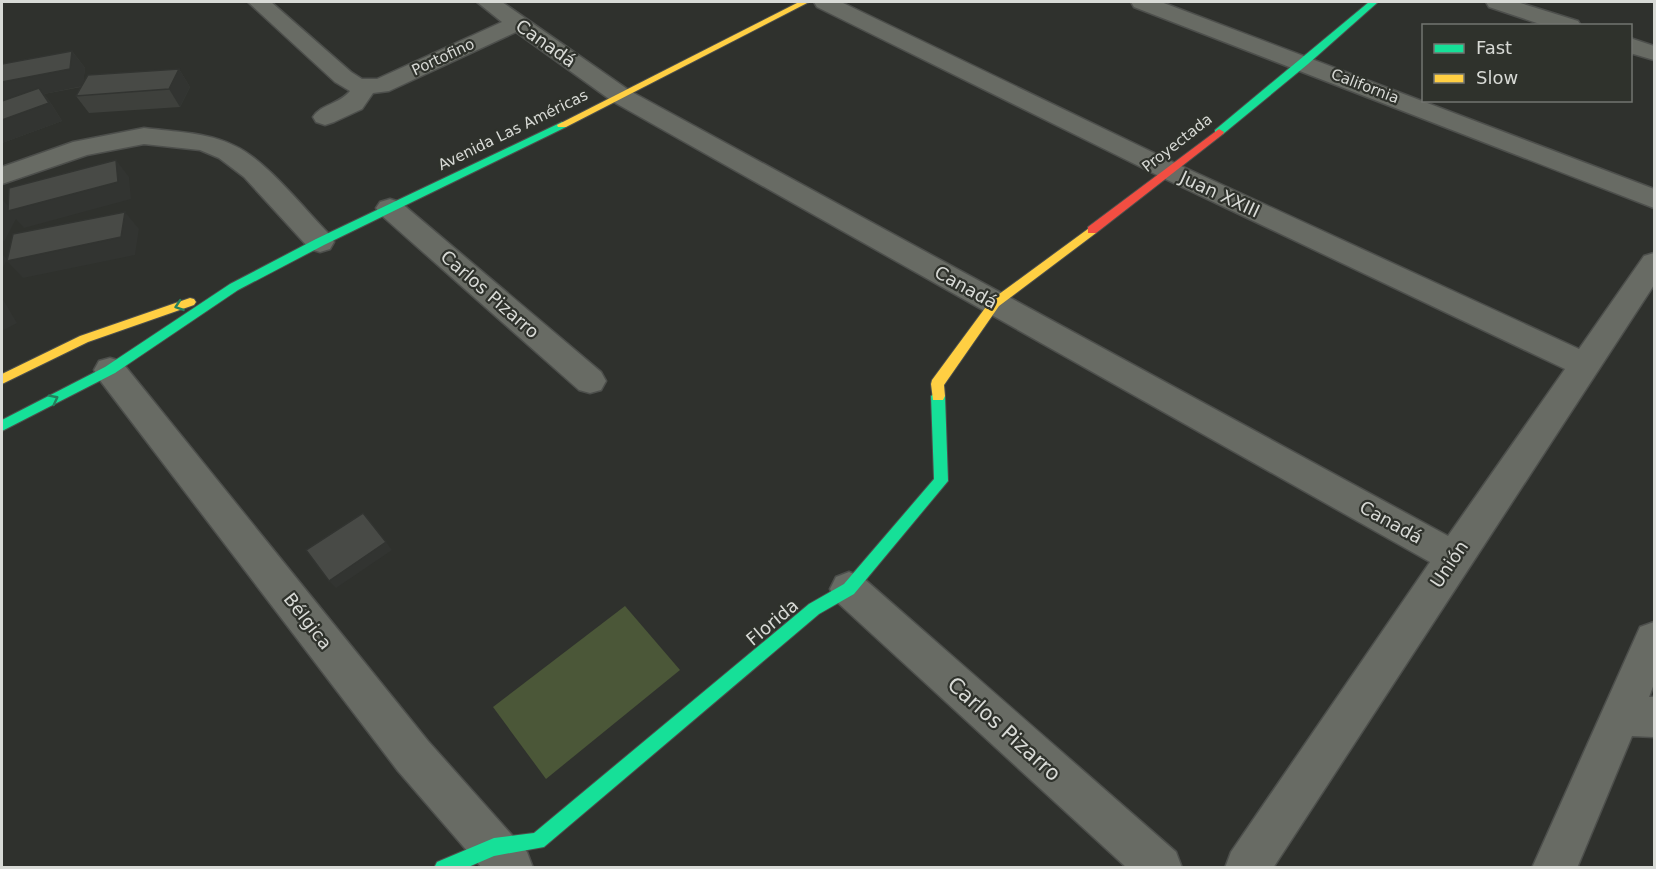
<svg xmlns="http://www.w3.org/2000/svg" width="1656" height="869" font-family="'DejaVu Sans',sans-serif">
<rect width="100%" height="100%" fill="#2f312d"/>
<path fill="#4b5738" d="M625,606L680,670L546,779L493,707Z"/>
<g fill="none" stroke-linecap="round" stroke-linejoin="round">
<defs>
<g id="street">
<path d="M248,2H271L351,72L362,79H377L502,22L477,2H502L630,91L1448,536L1565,369L1161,177L817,7L814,2H841L1179,165L1579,349L1644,256L1654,253V285L1273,868H1225L1231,852L1430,562L612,101L516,32L389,91L373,93L362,109L334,122L325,125L316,122L313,117C321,104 340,104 350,91L335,82Z"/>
<path d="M1131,2H1161L1654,189V208L1134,7Z"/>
<path d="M1486,2H1517L1578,21L1581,26H1546L1489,7Z"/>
<path d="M1630,38L1654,46V60L1630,53Z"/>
<path d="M144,128C175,132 207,132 235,146C266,160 305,210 330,235L334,242L330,249L320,252L310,249L244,177L219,158L200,150L144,144L87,155L2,184V167L73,142Z"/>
<path d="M390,199L400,202L601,372L606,381L601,390L590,393L579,390L380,214L376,208L380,202Z"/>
<path d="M110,358L121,361L428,741L527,852L533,868H482L398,771L99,379L94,370L99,361Z"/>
<path d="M849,572L862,577L1176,852L1182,868H1127L836,601L830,589L836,577Z"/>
<path d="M1654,622V684L1649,697H1654V737L1632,736L1577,868H1532L1640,627Z"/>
</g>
<g id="fast">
<path d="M1369,2H1378L1308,64L1223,134H1215V130Z"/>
<path d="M562,122L567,125L566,127L324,245L238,290L115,373L2,431V420L105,367L230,284L316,239Z"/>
<path d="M938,391L945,396L948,481L854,594L819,614L544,847L494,856L466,868H434L437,862L494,838L534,833L809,604L844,584L934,479L931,396Z"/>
</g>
<g id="slow">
<path d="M799,2H809L566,127H558L557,125Z"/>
<path d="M1092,226L1096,227V233L999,306L944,385L945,396L943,400H933L931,384L932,380L991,300Z"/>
<path d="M190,298L194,299L196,302L194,305L88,342L2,384V374L80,336Z"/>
</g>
<path id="jam" d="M1219,129L1224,132L1223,134L1096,233H1088V227Z"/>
</defs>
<use href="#street" stroke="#4d4f4c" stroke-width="3"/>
<use href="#fast" stroke="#4d4f4c" stroke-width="2"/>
<use href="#slow" stroke="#4d4f4c" stroke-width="2"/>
<use href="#jam" stroke="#4d4f4c" stroke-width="2"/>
<use href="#street" fill="#686b64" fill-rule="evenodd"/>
<use href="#fast" fill="#16e098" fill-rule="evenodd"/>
<use href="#slow" fill="#ffcf43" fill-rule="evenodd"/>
<use href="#jam" fill="#f24e42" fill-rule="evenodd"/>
</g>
<path fill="#3e403c" d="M72,51L85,68L83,83L179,69L190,87L180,107L89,113L76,96L81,87L44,94L52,105L62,121L2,143V64Z"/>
<g fill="#323431">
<path d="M72,51L85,68L83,86L44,94L52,105L62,121L2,143V82Z"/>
<path d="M179,69L190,87L180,107L169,89Z"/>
<path d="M116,160L129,177L131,199L24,228L16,219L4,242L2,239V199L12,210Z"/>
<path d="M125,212L139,229L135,255L23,278L7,261Z"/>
<path d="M2,254L7,259L2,270Z"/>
<path d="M2,298L4,301L17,323L2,331Z"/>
<path d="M386,542L392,550L336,588L329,581Z"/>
</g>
<g fill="#484a46" stroke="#323431" stroke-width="1.5">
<path d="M72,51L70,69L2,82V64Z"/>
<path d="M179,69L169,89L76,96L88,75Z"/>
<path d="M39,88L49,103L2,120V101Z"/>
<path d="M116,160L118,182L8,211L9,188Z"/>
<path d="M125,212L121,237L7,261L13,234Z"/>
<path d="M363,513L386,542L329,581L306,550Z"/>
</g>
<defs><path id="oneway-chevron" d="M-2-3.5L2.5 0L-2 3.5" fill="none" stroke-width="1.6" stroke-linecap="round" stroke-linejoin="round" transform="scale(1.5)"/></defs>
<g stroke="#24805d">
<use href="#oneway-chevron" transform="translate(179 306) rotate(161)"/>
<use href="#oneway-chevron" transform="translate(54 399) rotate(-27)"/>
</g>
<g text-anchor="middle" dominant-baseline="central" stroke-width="4.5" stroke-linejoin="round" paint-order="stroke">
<g font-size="15" fill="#d8dad6" stroke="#2f322c">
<text transform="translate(443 57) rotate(-25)">Portofino</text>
<text transform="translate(1365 86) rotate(21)">California</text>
<text transform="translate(513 130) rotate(-26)">Avenida Las Américas</text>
<text transform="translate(1177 143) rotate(-38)">Proyectada</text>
</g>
<g font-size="18" fill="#d8dad6" stroke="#2f322c">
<text transform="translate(546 43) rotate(35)">Canadá</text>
<text transform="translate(1220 194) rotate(25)">Juan XXIII</text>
<text transform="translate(966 287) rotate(29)">Canadá</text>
<text transform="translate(490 294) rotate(41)">Carlos Pizarro</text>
<text transform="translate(1391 522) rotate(29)">Canadá</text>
<text transform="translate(1449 564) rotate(-56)">Unión</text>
<text transform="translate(308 621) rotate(52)">Bélgica</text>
<text transform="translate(772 622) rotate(-40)">Florida</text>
</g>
<g font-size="21" fill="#d8dad6" stroke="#2f322c">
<text transform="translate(1004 729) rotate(42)">Carlos Pizarro</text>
</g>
</g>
<rect width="1656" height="869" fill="none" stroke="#d8dad6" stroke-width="6"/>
<rect x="1422" y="24" width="210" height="78" fill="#2f322c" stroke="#737570" stroke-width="1.5"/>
<rect x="1434" y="44" width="30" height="9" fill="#16e098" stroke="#737570" stroke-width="1.5"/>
<text x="1476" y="54" font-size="18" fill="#d8dad6">Fast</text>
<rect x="1434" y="74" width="30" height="9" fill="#ffcf43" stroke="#737570" stroke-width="1.5"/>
<text x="1476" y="84" font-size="18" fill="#d8dad6">Slow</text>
</svg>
